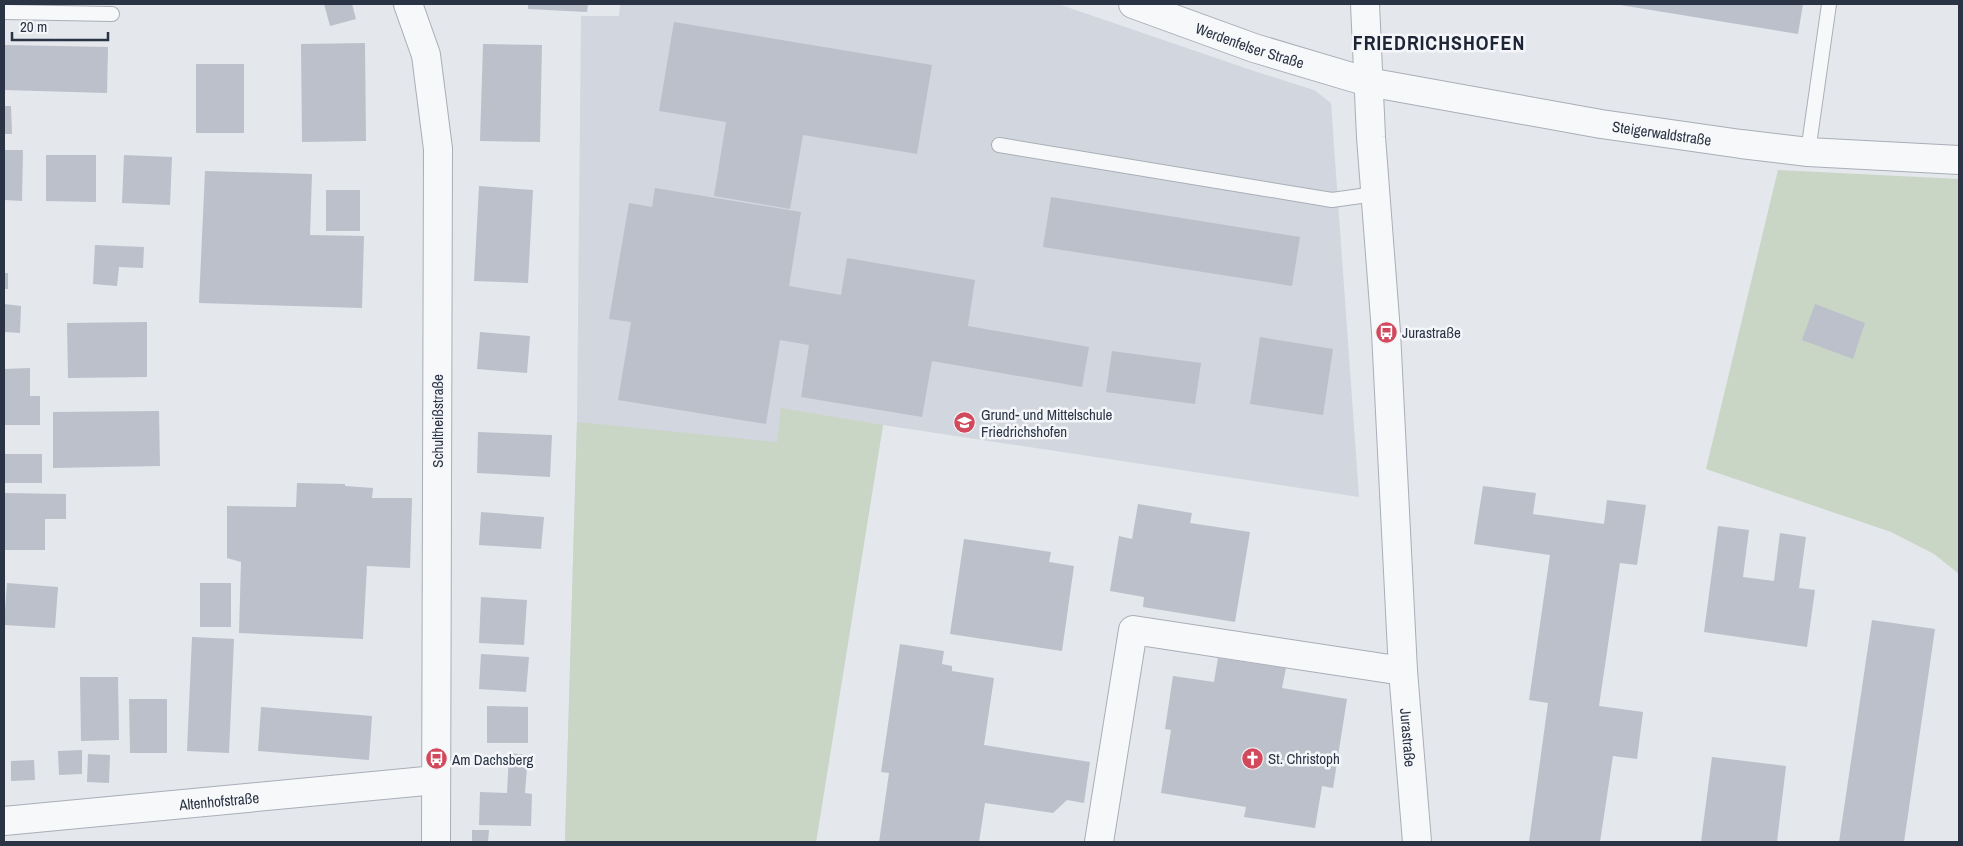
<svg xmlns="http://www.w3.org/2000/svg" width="1963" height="846" font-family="'Archivo Narrow',sans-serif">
<rect width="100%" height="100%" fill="#e4e7ec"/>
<path fill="#d2d6de" d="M620,4H1058L1254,71L1314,90L1331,103L1359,497L883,425L816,842H565L577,422L581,16H619Z"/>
<g fill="#c9d6c5">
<path d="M1778,170L1959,179V574L1934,554L1891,532L1706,469Z"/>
<path d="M781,408L883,425L816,842H565L577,422L777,442Z"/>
</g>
<g fill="#bbc0ca">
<path d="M324,4H352L356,19L330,26Z"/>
<path d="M528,4H588L587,12L528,9Z"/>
<path d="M1614,4H1803L1798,34Z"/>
<path d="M674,22L932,65L917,154L803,135L790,209L714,196L726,122L659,111Z"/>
<path d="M365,43L366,141L302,142L301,44Z"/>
<path d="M483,44L542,45L540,142L480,141Z"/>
<path d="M4,45L108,47L107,93L4,90Z"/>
<rect x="196" y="64" width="48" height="69"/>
<path d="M4,106H11L12,134H4Z"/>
<path d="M4,150H23L22,201L4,200Z"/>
<path d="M46,155H96V202L46,201Z"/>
<path d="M124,155L172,157L170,205L122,203Z"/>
<path d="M205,171L312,174L310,235L364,236L362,308L199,303Z"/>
<path d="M479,186L533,190L528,283L474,281Z"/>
<path d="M655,188L801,212L789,286L841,295L847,258L975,280L968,326L1089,347L1082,387L932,361L922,417L801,397L809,345L780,340L766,424L618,400L631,322L609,319L629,203L652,207Z"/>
<rect x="326" y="190" width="34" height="41"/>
<path d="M1051,197L1300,237L1292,286L1043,247Z"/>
<path d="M95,245L144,247L143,268L119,267L117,286L93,284Z"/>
<rect x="4" y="273" width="4" height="16"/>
<path d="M4,304L21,306L20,333L4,332Z"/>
<path d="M1815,304L1865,323L1853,359L1802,340Z"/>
<path d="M147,322V377L68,378L67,323Z"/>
<path d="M480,332L530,336L527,373L477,369Z"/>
<path d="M1260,337L1333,349L1323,415L1250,404Z"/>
<path d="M1112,351L1201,363L1195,404L1106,392Z"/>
<path d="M30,368V396H40V425H4V369Z"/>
<path d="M159,411L160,466L53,468V412Z"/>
<path d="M478,432L552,435L550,477L477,473Z"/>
<rect x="4" y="454" width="38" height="29"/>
<path d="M297,483L345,484V486L373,488L372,498H412L410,568L367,566L363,639L239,633L241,562L227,558V506L296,507Z"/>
<path d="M1483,486L1536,493L1533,514L1604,524L1607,500L1646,505L1637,565L1620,563L1599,706L1643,712L1637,759L1613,756L1600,842H1529L1548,703L1529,700L1550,555L1474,544Z"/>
<path d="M4,493L66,494V519H45V550H4Z"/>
<path d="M1138,504L1192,513L1190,523L1250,532L1235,622L1143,607L1144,597L1110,591L1119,536L1132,539Z"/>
<path d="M481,512L544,517L541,549L479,545Z"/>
<path d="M1718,526L1749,530L1743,577L1774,581L1780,533L1806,537L1799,588L1815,590L1807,647L1704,632Z"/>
<path d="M964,539L1051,552L1049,562L1074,566L1062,651L950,634Z"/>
<path d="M7,583L58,587L55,628L4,625Z"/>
<rect x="200" y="583" width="31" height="44"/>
<path d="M481,597L527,600L524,645L479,643Z"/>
<path d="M1872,620L1935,629L1904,842H1839Z"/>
<path d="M192,637L234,639L229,753L187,751Z"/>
<path d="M900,644L944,651L942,664L952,666V671L994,678L984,745L1090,762L1084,803L1067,800L1053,813L985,803L979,842H879L889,773L881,772Z"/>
<path d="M481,654L529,657L526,692L479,689Z"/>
<path d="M1218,658L1286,668L1282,688L1347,699L1333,788L1322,786L1315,828L1244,817L1246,807L1161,793L1171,730L1165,729L1173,676L1214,682Z"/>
<path d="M80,677H118L119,740L81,741Z"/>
<path d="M129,699H167V753H130Z"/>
<path d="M487,706L528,707V743H487Z"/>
<path d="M261,707L372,716L369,760L258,751Z"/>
<path d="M82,750V774L59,775L58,751Z"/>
<path d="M509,753L528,755L525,793L532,794L531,826L479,825L480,792L507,793Z"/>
<path d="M88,754L110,755L109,783L87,782Z"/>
<path d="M1712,757L1786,766L1777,842H1701Z"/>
<path d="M34,760L35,780L11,781V761Z"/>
<path d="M472,830H489L488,842H472Z"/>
</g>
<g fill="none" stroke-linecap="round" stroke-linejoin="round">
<defs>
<g id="lane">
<path d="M4,12L112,14"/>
<path d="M999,145L1332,200L1375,194"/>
<path d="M1808,152L1829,4"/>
</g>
<g id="street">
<path d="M408,4L426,55L438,149L436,842"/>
<path id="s1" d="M1133,4L1254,48L1368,82L1601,124L1741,144L1808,152L1959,160"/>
<path id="s2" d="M1365,4L1371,137L1386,332L1403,671L1417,842"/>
<path id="s3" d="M4,821L436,780"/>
<path d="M1099,842L1133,630L1403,671"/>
</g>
</defs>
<use href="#lane" stroke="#a9aeb7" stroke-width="16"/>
<use href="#street" stroke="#a9aeb7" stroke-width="30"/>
<use href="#lane" stroke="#f7f8fa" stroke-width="14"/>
<use href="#street" stroke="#f7f8fa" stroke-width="28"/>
</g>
<defs>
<symbol id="bus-disc" viewBox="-11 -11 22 22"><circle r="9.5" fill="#d1495b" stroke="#f4f6f9"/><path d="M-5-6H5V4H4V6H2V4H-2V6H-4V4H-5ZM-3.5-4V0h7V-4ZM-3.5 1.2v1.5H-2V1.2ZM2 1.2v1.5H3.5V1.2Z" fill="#fff"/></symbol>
<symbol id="school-disc" viewBox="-11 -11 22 22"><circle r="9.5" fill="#d1495b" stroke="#f4f6f9"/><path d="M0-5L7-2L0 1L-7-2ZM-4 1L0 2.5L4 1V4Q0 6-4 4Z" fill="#fff"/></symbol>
<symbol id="church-disc" viewBox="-11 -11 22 22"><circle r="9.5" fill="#d1495b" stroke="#f4f6f9"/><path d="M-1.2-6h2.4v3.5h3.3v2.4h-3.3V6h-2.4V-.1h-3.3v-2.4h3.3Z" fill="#fff"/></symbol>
</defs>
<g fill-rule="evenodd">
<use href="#bus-disc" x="1374" y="320" width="25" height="25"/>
<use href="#school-disc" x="952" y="410" width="25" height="25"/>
<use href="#church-disc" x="1240" y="746" width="25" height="25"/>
<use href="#bus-disc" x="424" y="746" width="25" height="25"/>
</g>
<g text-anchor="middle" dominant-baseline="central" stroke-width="5" stroke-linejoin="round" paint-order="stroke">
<g font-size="15" fill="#2b3445" stroke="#f4f6f9">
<text stroke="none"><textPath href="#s1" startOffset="124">Werdenfelser Straße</textPath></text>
<text stroke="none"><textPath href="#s1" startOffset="546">Steigerwaldstraße</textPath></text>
<text transform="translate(437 421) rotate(-90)">Schultheißstraße</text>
<text stroke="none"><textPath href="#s2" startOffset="735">Jurastraße</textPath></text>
<text stroke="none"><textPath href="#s3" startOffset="216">Altenhofstraße</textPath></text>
</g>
<g font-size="15" fill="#2b3445" stroke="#f4f6f9" text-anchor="start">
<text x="1402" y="332">Jurastraße</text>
<text x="981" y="414">Grund- und Mittelschule<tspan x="981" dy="17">Friedrichshofen</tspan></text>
<text x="1268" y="758">St. Christoph</text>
<text x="452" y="759">Am Dachsberg</text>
</g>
<g font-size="20" font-weight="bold" letter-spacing="1" fill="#1d2536" stroke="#f4f6f9">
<text x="1439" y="42">FRIEDRICHSHOFEN</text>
</g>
</g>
<rect width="1963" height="846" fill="none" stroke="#2b3445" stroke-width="10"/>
<path d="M12 32v8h96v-8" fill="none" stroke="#2b3445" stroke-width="2.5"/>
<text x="20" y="32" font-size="15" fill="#2b3445" stroke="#f4f6f9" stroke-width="4" paint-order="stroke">20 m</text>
</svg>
